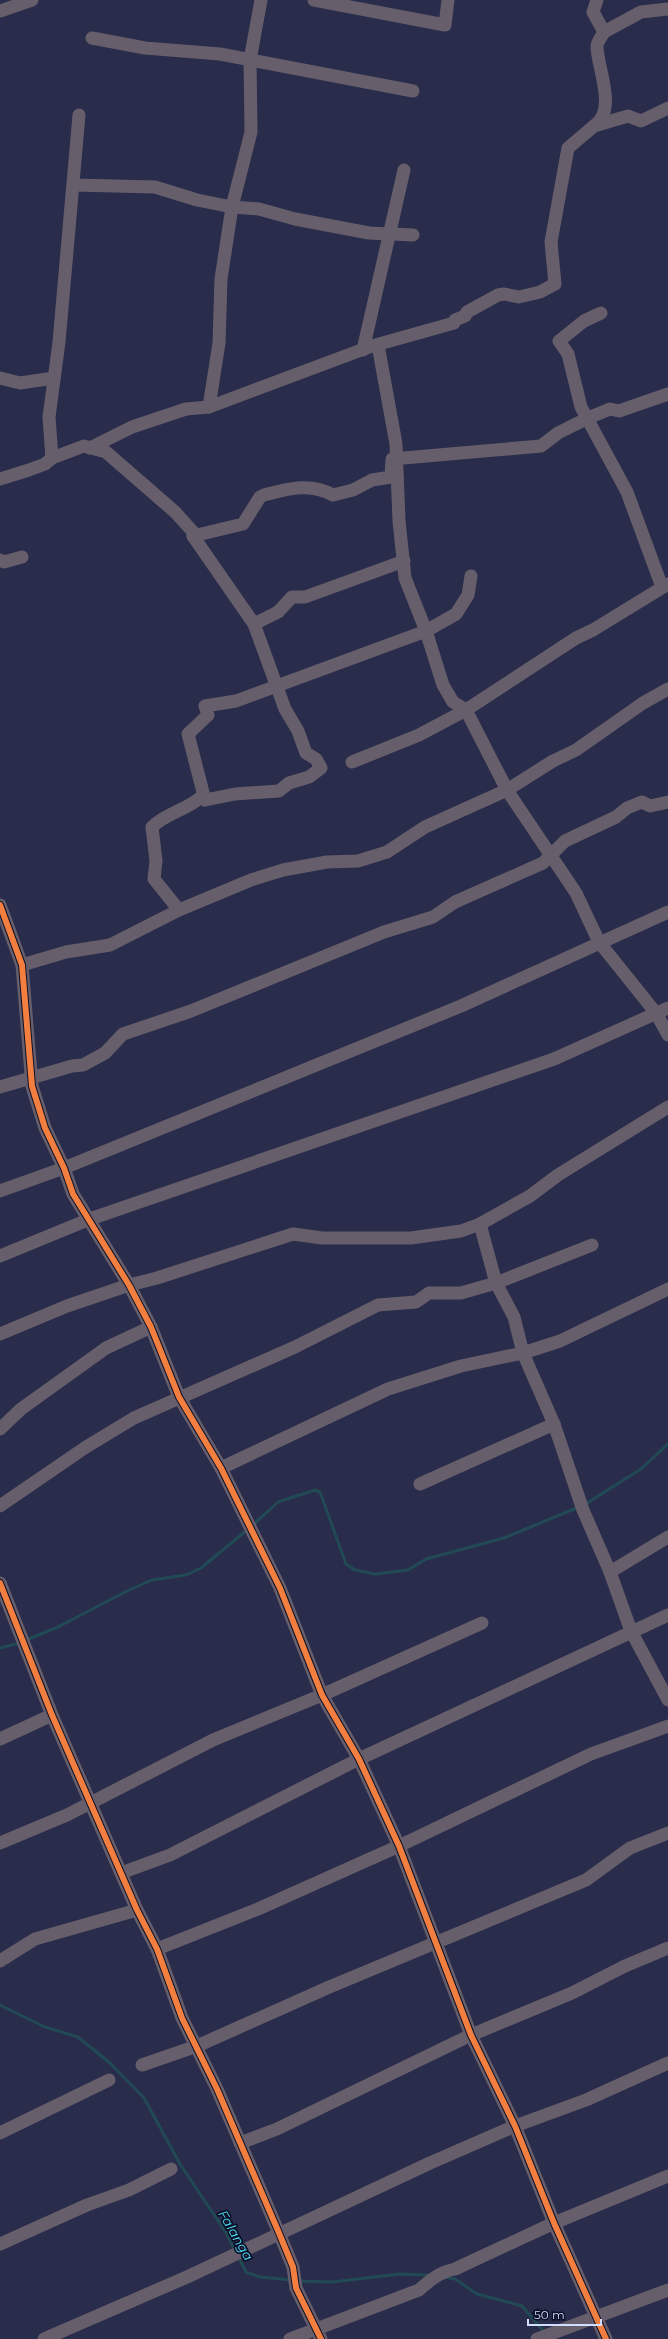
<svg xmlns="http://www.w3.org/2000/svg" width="668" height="2339" font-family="Montserrat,sans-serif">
<rect width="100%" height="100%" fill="#292c4a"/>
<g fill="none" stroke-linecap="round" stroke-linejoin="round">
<g stroke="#224a55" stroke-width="3">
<path d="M584,1505L641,1469L668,1444"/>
<path d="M253,1525L278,1502L315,1490L320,1492L346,1564L355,1570L375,1574L408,1570L426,1559L504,1538L579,1507"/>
<path d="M26,1640L56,1628L127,1591L152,1580L186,1575L201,1568L247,1530"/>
<path d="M0,1648L19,1643"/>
<path d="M0,2005L45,2027L78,2037L110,2063L144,2098L180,2164L227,2234L235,2251"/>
<path d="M238,2256L246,2272L260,2277L292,2280"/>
<path d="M445,2277L455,2279L477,2294L522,2306L545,2333"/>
<path d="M299,2281L332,2282L400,2274L429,2275"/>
</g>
<g stroke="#675e6c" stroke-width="13">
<path d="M314,0L445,25L448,0"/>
<path d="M0,11L32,0"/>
<path d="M604,32L641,12L668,9"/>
<path d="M92,38L145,48L220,54L413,91"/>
<path d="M594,126C618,110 597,68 597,46C597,42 602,36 604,32L593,12L597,0"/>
<path d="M74,185L155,187L197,200L232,207L259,209L295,219L369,233L413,235"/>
<path d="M601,313L584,321L559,341L568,354L581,407L627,492L662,587"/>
<path d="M378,345L396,444L399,521L405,578L426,631L443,685L453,702L466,710L507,790L576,893L599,942L656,1013L668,1035"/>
<path d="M363,350L404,170"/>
<path d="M0,378L20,383L54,378"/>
<path d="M209,407L219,343L221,279L232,207L251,132L250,60L261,0"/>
<path d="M90,448L132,427L186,409L209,407L372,346L454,323L455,320L465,316L467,312L498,295L504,294L519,297L540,292L555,284L551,242L568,148L594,126L628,116L641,121L668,108"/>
<path d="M52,458L49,417L59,342L79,115"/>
<path d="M0,479L29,470L45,464L52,458L84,446L106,452L175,512L194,533L193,536L254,624L285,709L298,731L306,753L316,759L321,768L309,777L289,783L279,791L235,794L205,800"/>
<path d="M193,536L243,524L260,497L264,495C287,489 310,482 333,495L353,490L372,480L391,477L392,459L541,446L558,433L588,418L610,409L619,411L668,394"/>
<path d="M0,560L4,562L22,557"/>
<path d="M254,624L278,612L292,597H305L404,561"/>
<path d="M352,762L419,735L466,710L576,638L593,630L668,584"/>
<path d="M0,905L22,965L32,1086L45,1128L64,1168L73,1194L129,1285L151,1327L179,1397L221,1468L280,1588L322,1695L359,1759L399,1846L471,2035L515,2126L554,2223L606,2339"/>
<path d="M179,910L154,879L156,861L152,827C166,813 187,810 201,797L205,800L188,734L208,715L205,706L236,701L426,631L456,614L468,595L471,576"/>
<path d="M22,965L66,952L110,945L179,910L251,880L283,870L327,862L358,861L387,852L425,827L507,790L553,761L576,750L643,703L668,689"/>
<path d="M0,1087L72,1066L83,1065L105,1053L123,1034L191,1011L384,932L433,917L455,902L543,863L565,841L616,817L627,808L642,802L650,806L668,802"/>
<path d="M0,1191L64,1168L461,1006L668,912"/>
<path d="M480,1224L496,1283L514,1317L523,1353L554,1424L583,1510L610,1572L631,1631L668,1700"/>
<path d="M0,1256L90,1219L554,1059L668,1008"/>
<path d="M0,1334L67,1306L129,1285L157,1278L293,1234L322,1238H411L461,1231L480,1224L530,1196L558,1175L668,1107"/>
<path d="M0,1429L21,1409L106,1348L151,1327"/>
<path d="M221,1468L388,1389L461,1366L523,1353L560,1341L668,1289"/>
<path d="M420,1484L554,1424"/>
<path d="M0,1506L86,1447L134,1418L295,1347L378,1305L416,1302L429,1293H461L496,1283L592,1245"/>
<path d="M610,1572L668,1537"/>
<path d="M0,1583L52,1715L137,1910L157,1949L182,2018L217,2089L279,2233L293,2267L296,2288L321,2339"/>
<path d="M0,1739L52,1715"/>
<path d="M0,1843L67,1815L213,1740L322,1695L482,1623"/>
<path d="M121,1873L170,1855L359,1759L668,1615"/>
<path d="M157,1949L258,1909L399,1846L591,1754L668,1726"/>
<path d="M0,1961L35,1939L137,1910"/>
<path d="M142,2065L197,2046L327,1988L586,1880L630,1848L668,1833"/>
<path d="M0,2133L109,2080"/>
<path d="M240,2143L277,2129L471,2035L572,1993L625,1966L668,1948"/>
<path d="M0,2244L87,2205L129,2190L171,2169"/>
<path d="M44,2339L187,2277L430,2163L515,2126L586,2100L668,2063"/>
<path d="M290,2339L419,2290C430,2280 440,2272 455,2269L554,2223L668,2176"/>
<path d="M537,2339L668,2290"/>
</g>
<defs>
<g id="cycleway">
<path d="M0,905L22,965L32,1086L45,1128L64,1168L73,1194L129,1285L151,1327L179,1397L221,1468L280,1588L322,1695L359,1759L399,1846L471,2035L515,2126L554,2223L606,2339"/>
<path d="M0,1583L52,1715L137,1910L157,1949L182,2018L217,2089L279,2233L293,2267L296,2288L321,2339"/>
</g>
</defs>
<use href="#cycleway" stroke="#0b1027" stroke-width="8"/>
<use href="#cycleway" stroke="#f27e40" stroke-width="6"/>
</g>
<g text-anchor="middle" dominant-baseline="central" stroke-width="3.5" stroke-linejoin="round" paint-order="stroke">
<g font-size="13" font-style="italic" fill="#52e2fc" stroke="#0b1027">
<text transform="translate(236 2235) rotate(60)">Falanga</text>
</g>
</g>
<path d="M528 2319v6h73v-6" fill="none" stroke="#d2dcfe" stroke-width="2"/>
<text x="534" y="2319" font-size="12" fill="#d2dcfe" stroke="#0b1027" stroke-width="3" paint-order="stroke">50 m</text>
</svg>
